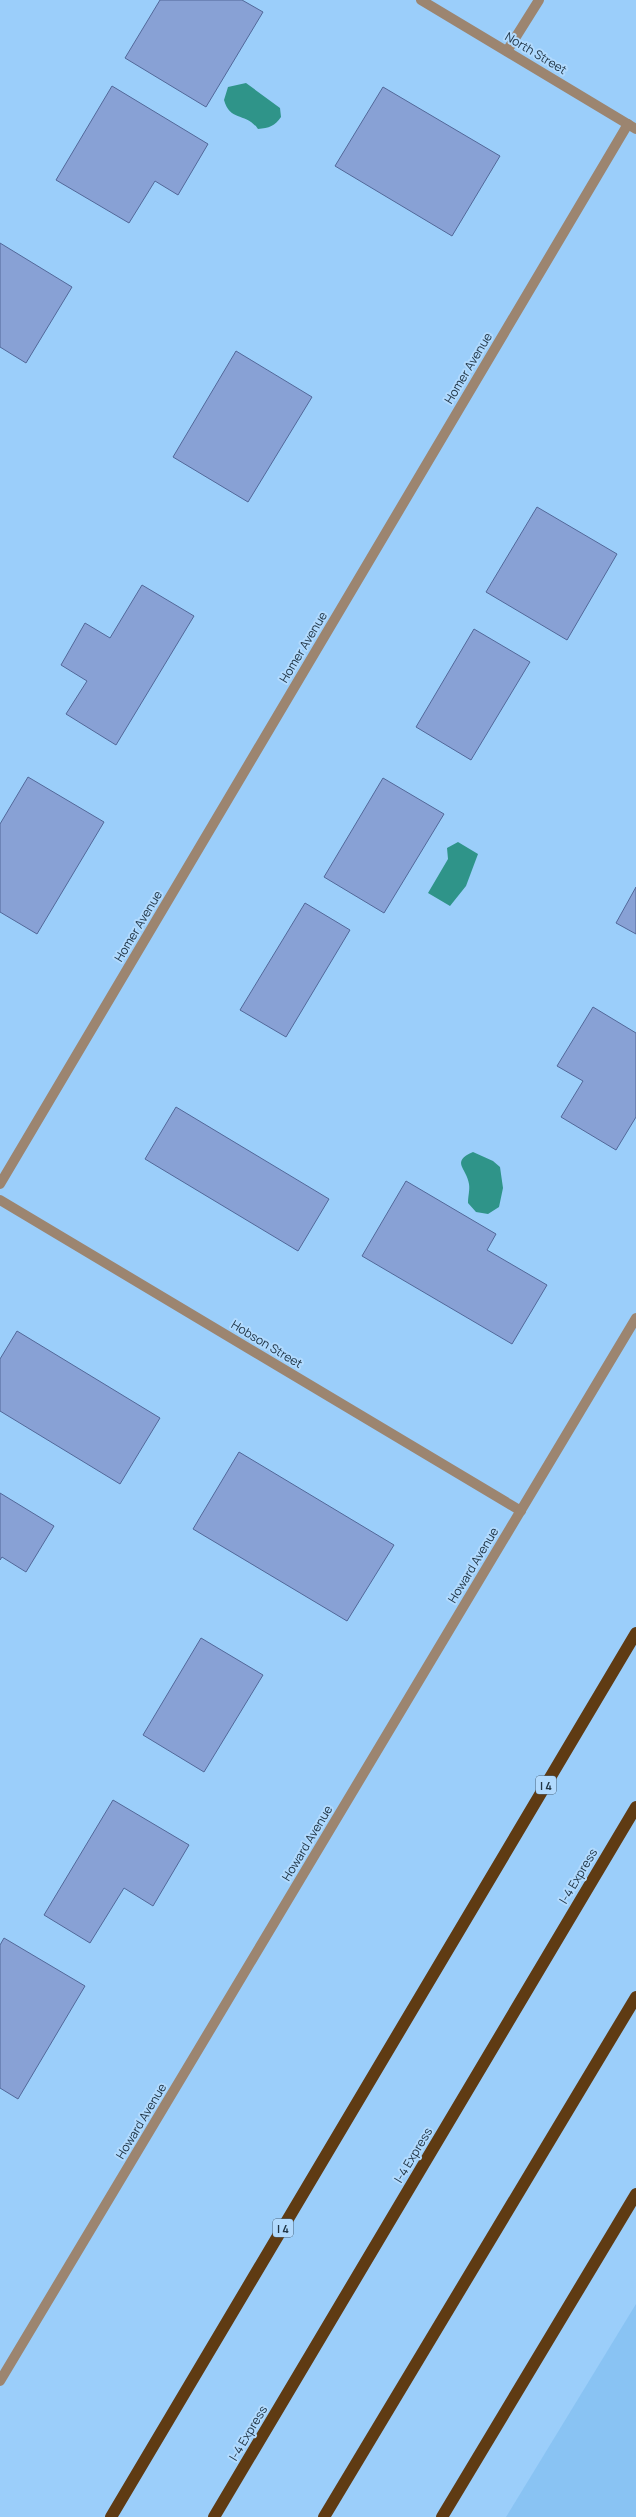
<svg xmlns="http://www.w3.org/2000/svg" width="636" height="2517" font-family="Manrope,sans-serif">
<rect width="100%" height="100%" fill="#9bcefa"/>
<path fill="#89c3f3" d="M636,2304V2517H506Z"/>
<g fill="#2f9489">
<path d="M246,83L280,108L281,117C275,126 269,128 258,129C246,112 230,122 224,100L228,87Z"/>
<path d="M458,842L478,854L466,886L450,906L428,893L448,859L447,848Z"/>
<path d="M473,1152L493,1161L500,1167L503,1188L499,1207L488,1214L476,1212L468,1203C468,1196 470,1190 469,1184C467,1168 450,1162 473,1152Z"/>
</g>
<g fill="#88a1d5" stroke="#526899">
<path d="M160,0H242L263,12L206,107L125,58Z"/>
<path d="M112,86L208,144L178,195L155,181L129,223L56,180Z"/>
<path d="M383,87L500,156L452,236L335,166Z"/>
<path d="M0,243L72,287L26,363L0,347Z"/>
<path d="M236,351L312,397L248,502L173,457Z"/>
<path d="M537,507L617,554L567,640L486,592Z"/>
<path d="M142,585L194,616L116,745L66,714L87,681L61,665L85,623L110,638Z"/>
<path d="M474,629L530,662L471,760L416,727Z"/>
<path d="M28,777L104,822L37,934L0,912V824Z"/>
<path d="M383,778L444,814L384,913L324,877Z"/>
<path d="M636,887V934L616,923Z"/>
<path d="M305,903L350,930L286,1037L240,1010Z"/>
<path d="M593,1007L636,1033V1117L616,1150L561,1117L583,1081L557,1066Z"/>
<path d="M176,1107L329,1199L298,1251L145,1159Z"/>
<path d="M406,1181L496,1234L487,1250L547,1285L512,1344L362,1256Z"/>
<path d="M17,1331L160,1418L120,1484L0,1411V1359Z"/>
<path d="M239,1452L394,1545L347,1621L193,1529Z"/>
<path d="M0,1493L54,1526L26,1572L2,1557L0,1560Z"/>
<path d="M201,1638L263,1675L204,1772L143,1735Z"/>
<path d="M113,1800L189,1845L153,1906L124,1888L90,1943L44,1915Z"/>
<path d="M4,1938L85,1986L18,2099L0,2088V1945Z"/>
</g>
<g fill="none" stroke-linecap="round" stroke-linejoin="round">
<g stroke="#9c8570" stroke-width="10">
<path d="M421,0L636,129"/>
<path d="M507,51L539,0"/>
<path d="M0,1184L628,124"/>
<path d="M0,1200L521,1511"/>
<path d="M0,2381L636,1318"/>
</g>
<g stroke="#5f3b13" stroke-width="12">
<path d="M111,2517L636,1633"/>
<path d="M214,2517L636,1807"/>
<path d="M324,2517L636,1997"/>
<path d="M442,2517L636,2194"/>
</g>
</g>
<g text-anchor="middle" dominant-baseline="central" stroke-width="4" stroke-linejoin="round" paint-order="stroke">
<g fill="#b1dafe" stroke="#4c677e" stroke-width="1">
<rect x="536" y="1776" width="20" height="18" rx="3"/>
<rect x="273" y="2219" width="20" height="18" rx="3"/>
</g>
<g font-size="11" font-weight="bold" fill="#213647">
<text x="546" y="1785">I 4</text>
<text x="283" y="2228">I 4</text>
</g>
<g font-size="12" fill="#213647" stroke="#b1dafe">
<text transform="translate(536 53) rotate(31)">North Street</text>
<text transform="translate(468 368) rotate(-59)">Homer Avenue</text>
<text transform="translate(303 647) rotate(-59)">Homer Avenue</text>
<text transform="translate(138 926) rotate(-59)">Homer Avenue</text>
<text transform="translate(267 1344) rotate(31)">Hobson Street</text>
<text transform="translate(473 1565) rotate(-59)">Howard Avenue</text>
<text transform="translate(307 1843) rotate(-59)">Howard Avenue</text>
<text transform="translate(578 1876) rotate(-59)">I-4 Express</text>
<text transform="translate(141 2121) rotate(-59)">Howard Avenue</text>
<text transform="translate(413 2155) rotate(-59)">I-4 Express</text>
<text transform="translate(248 2433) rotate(-59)">I-4 Express</text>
</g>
</g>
</svg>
